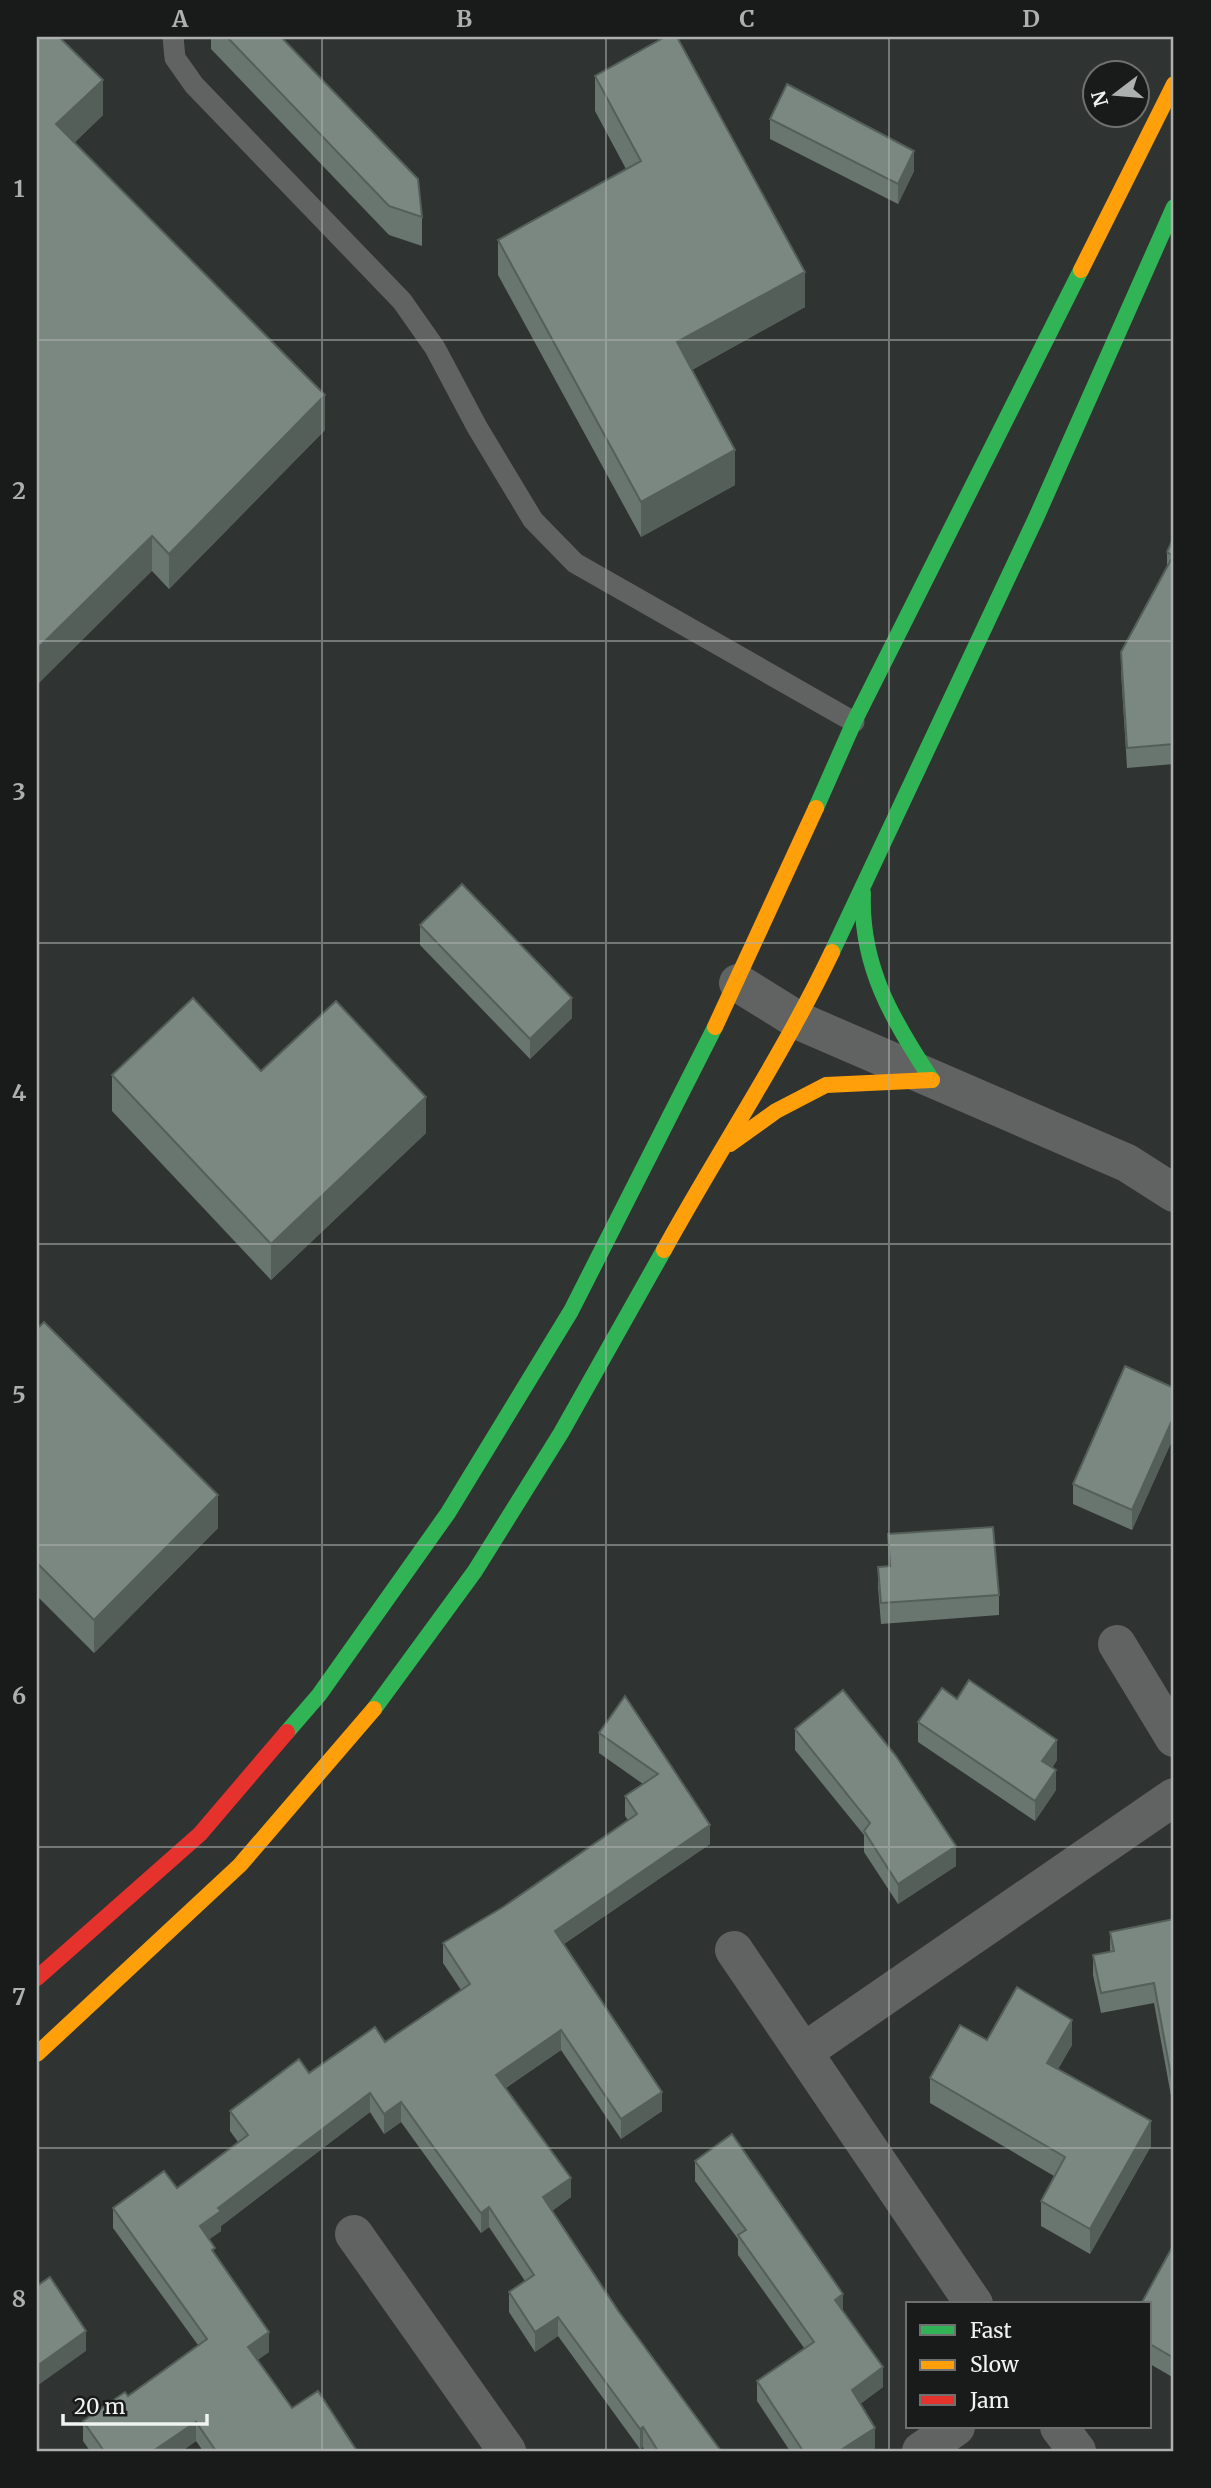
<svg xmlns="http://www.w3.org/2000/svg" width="1211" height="2488" font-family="Merriweather,serif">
<rect width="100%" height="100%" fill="#2f3331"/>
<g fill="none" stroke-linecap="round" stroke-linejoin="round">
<path stroke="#606361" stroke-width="21" d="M173,37L175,58L194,85L402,301L435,348L477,427L533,520L575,563L854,722"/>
<g stroke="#606361" stroke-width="38">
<path d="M738,983L799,1021L1127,1163L1174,1193"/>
<path d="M1117,1644L1174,1738"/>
<path d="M734,1950L974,2304"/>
<path d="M805,2051L1174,1797"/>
<path d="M354,2234L507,2451"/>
<path d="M1059,2427L1077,2451"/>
<path d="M921,2451L956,2427"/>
</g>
<g stroke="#30b455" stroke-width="16">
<path d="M816,808L854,722L1081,270"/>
<path d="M863,893C860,966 893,1021 932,1080"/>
<path d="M832,952L1036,518L1174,207"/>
<path d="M374,1709L475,1571L561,1433L664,1250"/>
<path d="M287,1732L319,1695L448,1513L571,1311L715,1027"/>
</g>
<g stroke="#ff9f0a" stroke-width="16">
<path d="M1081,270L1174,84"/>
<path d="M715,1027L816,808"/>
<path d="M730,1144L776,1111L826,1085L932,1080"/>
<path d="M664,1250C719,1150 783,1055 832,952"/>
<path d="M37,2054L240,1865L374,1709"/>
</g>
<path stroke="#e5322d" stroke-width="16" d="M37,1978L200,1834L287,1732"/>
</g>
<g fill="#69756f">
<path d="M37,37L103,115L74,143L325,430L169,589L152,571Z"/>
<path d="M211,37H281L422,217V246L389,235L211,49Z"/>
<path d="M595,76L805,307L692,370L735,485L641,537L498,275V240L626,169L595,111Z"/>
<path d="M770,119L914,171L898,204L770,139Z"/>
<path d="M1174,537V764L1127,768L1121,672V652L1167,567V552Z"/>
<path d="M1174,867V893L1171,888V869Z"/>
<path d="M420,925L572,1018L530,1059L420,945Z"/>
<path d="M261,1071L426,1133L271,1280L112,1111V1075Z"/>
<path d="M37,1329L218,1528L94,1653L37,1596Z"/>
<path d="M1174,1388V1436L1132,1530L1073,1504V1484Z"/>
<path d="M888,1534L999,1595V1615L881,1624L878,1587V1567L889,1566Z"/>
<path d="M625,1696L710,1844L564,1944L662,2111L621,2139L561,2050L506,2088L571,2197L552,2211L619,2312L721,2451H645L643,2447L640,2449L558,2336L535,2352L509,2312V2292L525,2281L489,2227L481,2233L401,2122L384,2134L370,2112L221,2226V2231L209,2239L215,2255L269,2352L257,2360L292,2408L357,2451H203L196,2441L182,2451H90L83,2441V2421L128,2396L198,2345L113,2228V2208L177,2188L238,2142L230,2131V2111L309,2073L385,2042L461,1990L443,1963V1943L503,1907L628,1820L625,1816V1796L643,1784L599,1753V1733Z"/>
<path d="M957,1699L1057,1760L1052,1768L1056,1790L1035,1821L918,1742V1722Z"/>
<path d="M795,1729L956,1866L898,1904L864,1852V1835L795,1750Z"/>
<path d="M1174,1919V2112L1154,2003L1101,2013L1093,1975V1955L1110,1952V1932Z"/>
<path d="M987,2040L1072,2045L1058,2069L1151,2146L1090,2254L1041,2226V2201L1054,2176L930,2103V2078Z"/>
<path d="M695,2161L843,2312L883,2387L860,2404L875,2448L870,2451H790L757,2401V2381L804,2348L738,2255V2239L695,2181Z"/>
<path d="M1174,2244V2378L1150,2364V2304Z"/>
</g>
<g fill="#555f5a">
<path d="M103,80V115L56,160V124Z"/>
<path d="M914,151V171L898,204V184Z"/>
<path d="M805,272V307L677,378V342Z"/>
<path d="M325,395V430L169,589V554Z"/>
<path d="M735,450V485L641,537V502Z"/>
<path d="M152,536V571L37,685V649Z"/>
<path d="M572,998V1018L530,1059V1039Z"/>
<path d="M426,1097V1133L271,1280V1244Z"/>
<path d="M1174,1416V1436L1132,1530V1510Z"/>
<path d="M218,1495V1528L94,1653V1620Z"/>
<path d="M1057,1740V1760L1042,1781V1761Z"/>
<path d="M1056,1770V1790L1035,1821V1801Z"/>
<path d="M710,1825V1844L555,1950V1931Z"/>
<path d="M956,1846V1866L898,1904V1884Z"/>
<path d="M1072,2020V2045L1047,2088V2063Z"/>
<path d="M561,2030V2050L496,2094V2075Z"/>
<path d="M662,2092V2111L621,2139V2119Z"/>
<path d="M370,2093V2112L221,2226V2231L200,2246V2226L218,2208Z"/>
<path d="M401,2102V2122L384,2134V2114Z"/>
<path d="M1151,2121V2146L1090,2254V2229Z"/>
<path d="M571,2178V2197L543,2217V2197Z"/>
<path d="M489,2207V2227L481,2233V2213Z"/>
<path d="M843,2294V2314L835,2300Z"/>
<path d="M558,2317V2336L535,2352V2332Z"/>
<path d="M86,2331V2351L37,2386V2366Z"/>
<path d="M269,2332V2352L248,2367V2347Z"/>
<path d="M883,2367V2387L852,2410V2390Z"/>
<path d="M196,2422V2441L182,2451H153Z"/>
<path d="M643,2427V2447L640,2449V2429Z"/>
<path d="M875,2428V2448L870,2451H839Z"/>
</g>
<g fill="#7a8881" stroke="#555f5a" stroke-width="2">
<path d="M37,37H59L103,80L56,124L325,395L169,554L152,536L37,649Z"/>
<path d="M227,37H281L418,179L422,217L389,206Z"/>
<path d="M665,37H677L805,272L677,342L735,450L641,502L498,240L641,161L595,76Z"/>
<path d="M787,84L914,151L898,184L770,119Z"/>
<path d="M1174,537V744L1127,748L1121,652L1173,556L1167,552Z"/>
<path d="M462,884L572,998L530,1039L420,925Z"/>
<path d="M193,998L261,1071L336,1001L426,1097L271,1244L112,1075Z"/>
<path d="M44,1322L218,1495L94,1620L37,1563V1329Z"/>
<path d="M1125,1366L1174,1388V1416L1132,1510L1073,1484Z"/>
<path d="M993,1527L999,1595L881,1603L878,1567L890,1566L888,1534Z"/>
<path d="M969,1680L1057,1740L1042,1761L1056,1770L1035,1801L918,1722L942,1688L957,1699Z"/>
<path d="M843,1690L896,1756L956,1846L898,1884L864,1831L870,1823L795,1729Z"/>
<path d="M625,1696L710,1825L555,1931L662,2092L621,2119L561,2030L496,2075L571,2178L543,2197L619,2312L721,2451H658L643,2427L640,2429L558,2317L535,2332L509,2292L534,2275L489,2207L481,2213L401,2102L384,2114L370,2093L218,2208L221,2211L200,2226L215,2248L212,2250L269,2332L248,2347L292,2408L318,2391L357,2451H216L196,2422L153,2451H104L83,2421L125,2392L128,2396L207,2339L113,2208L164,2171L177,2188L248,2135L230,2111L299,2059L309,2073L375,2027L385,2042L470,1984L443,1943L503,1907L637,1814L625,1796L658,1774L599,1733Z"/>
<path d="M1174,1919V2092L1154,1983L1101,1993L1093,1955L1114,1951L1110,1932Z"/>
<path d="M1017,1987L1072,2020L1047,2063L1151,2121L1090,2229L1041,2201L1065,2157L930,2078L960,2025L987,2040Z"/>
<path d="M732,2134L843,2294L835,2300L883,2367L852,2390L875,2428L839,2451H803L757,2381L814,2342L738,2235L746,2230L695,2161Z"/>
<path d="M1174,2244V2358L1150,2344V2304H1141Z"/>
<path d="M50,2277L86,2331L37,2366V2286Z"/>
</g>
<path fill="none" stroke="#acb0ae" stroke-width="2" stroke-opacity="0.55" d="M322,37V2451M606,37V2451M889,37V2451M37,340H1174M37,641H1174M37,943H1174M37,1244H1174M37,1545H1174M37,1847H1174M37,2148H1174"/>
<rect width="1211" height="2488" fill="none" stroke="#181b19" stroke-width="77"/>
<rect x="906" y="2302" width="245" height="126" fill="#181b19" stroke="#6e716f" stroke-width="2"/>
<rect x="920" y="2325" width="35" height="10" fill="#30b455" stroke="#6e716f" stroke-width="2"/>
<text x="970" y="2338" font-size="21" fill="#eff3f1">Fast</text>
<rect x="920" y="2360" width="35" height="10" fill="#ff9f0a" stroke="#6e716f" stroke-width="2"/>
<text x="970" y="2372" font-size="21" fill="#eff3f1">Slow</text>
<rect x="920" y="2395" width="35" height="10" fill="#e5322d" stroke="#6e716f" stroke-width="2"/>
<text x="970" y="2408" font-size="21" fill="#eff3f1">Jam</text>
<g transform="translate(1116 94) rotate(254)"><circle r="33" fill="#181b19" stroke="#6e716f" stroke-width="2"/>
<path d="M0-5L12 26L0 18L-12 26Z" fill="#acb0ae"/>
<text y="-10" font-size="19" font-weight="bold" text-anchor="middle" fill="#eff3f1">N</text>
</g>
<path d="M63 2414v10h144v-10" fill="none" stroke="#eff3f1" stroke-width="3.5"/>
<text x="74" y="2414" font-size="21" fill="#eff3f1" stroke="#181b19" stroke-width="5" paint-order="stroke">20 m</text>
<rect x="38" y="38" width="1134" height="2412" fill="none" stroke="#acb0ae" stroke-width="2.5"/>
<g font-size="23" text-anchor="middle" font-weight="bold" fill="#acb0ae">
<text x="180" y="27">A</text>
<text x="464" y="27">B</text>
<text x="747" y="27">C</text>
<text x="1031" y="27">D</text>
<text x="19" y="197">1</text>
<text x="19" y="499">2</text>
<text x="19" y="800">3</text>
<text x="19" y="1101">4</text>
<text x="19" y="1403">5</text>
<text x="19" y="1704">6</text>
<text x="19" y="2005">7</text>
<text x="19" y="2307">8</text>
</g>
</svg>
